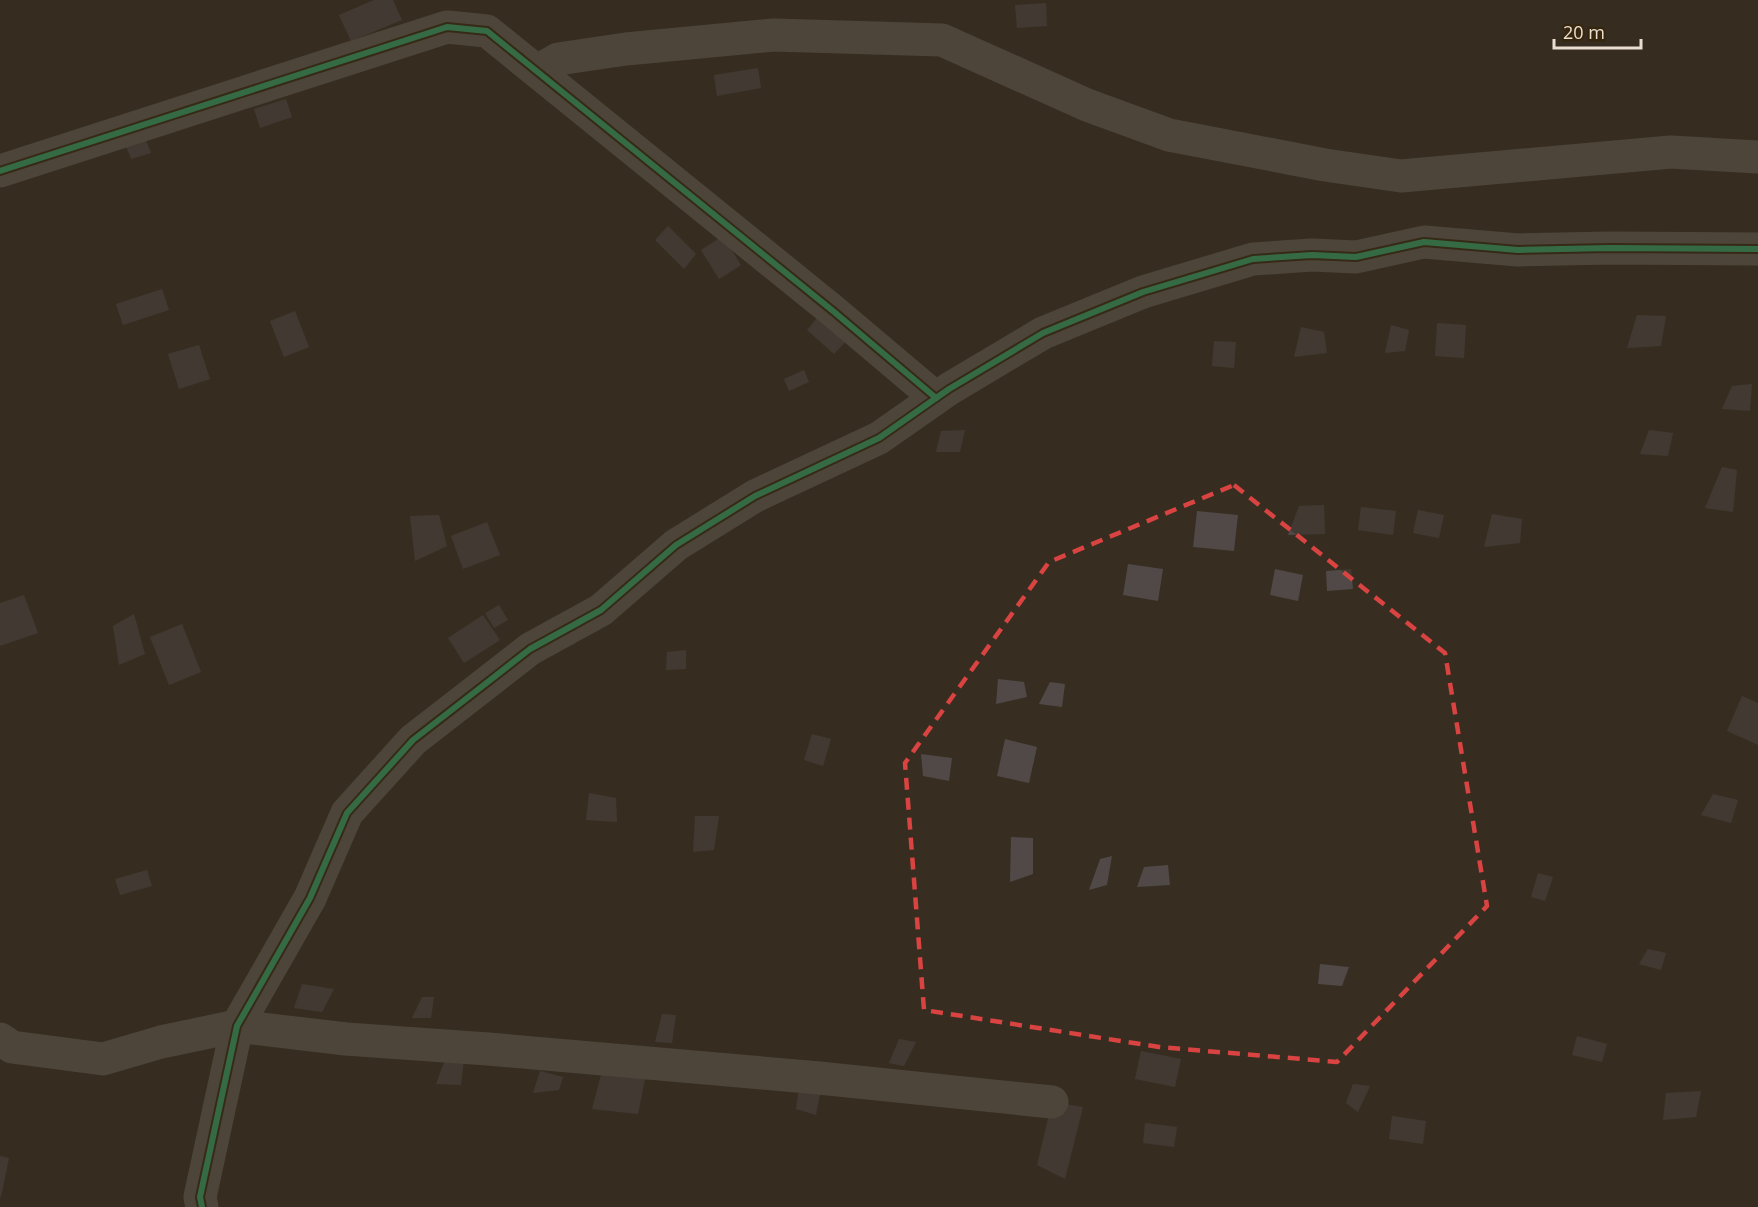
<svg xmlns="http://www.w3.org/2000/svg" width="1758" height="1207" font-family="'Open Sans',sans-serif">
<rect width="100%" height="100%" fill="#372e21"/>
<g fill="#504947">
<path d="M374,0H393L402,20L351,41L339,15Z"/>
<path d="M1046,3L1047,26L1017,28L1015,5Z"/>
<path d="M758,68L761,88L717,96L714,75Z"/>
<path d="M286,99L292,117L260,128L254,109Z"/>
<path d="M145,138L151,153L131,159L125,144Z"/>
<path d="M668,226L696,254L684,269L655,240Z"/>
<path d="M723,236L741,265L719,279L701,250Z"/>
<path d="M162,289L169,310L123,325L116,304Z"/>
<path d="M295,311L309,347L284,357L270,321Z"/>
<path d="M821,313L849,338L834,354L807,330Z"/>
<path d="M1637,315L1666,316L1661,346L1627,348Z"/>
<path d="M1437,323L1466,325L1464,358L1435,356Z"/>
<path d="M1391,325L1409,330L1405,351L1385,353Z"/>
<path d="M1301,327L1324,332L1327,353L1294,357Z"/>
<path d="M1214,341L1236,342L1234,368L1212,366Z"/>
<path d="M199,345L210,379L179,389L168,354Z"/>
<path d="M804,370L809,382L789,391L784,379Z"/>
<path d="M1752,384L1750,411L1722,409L1732,386Z"/>
<path d="M965,430L960,452H936L941,431Z"/>
<path d="M1649,430L1673,433L1668,456L1640,454Z"/>
<path d="M1722,467L1737,470L1733,512L1705,508Z"/>
<path d="M1324,505L1325,534L1288,535L1299,506Z"/>
<path d="M1361,507L1396,511L1393,535L1358,530Z"/>
<path d="M1418,510L1444,515L1439,538L1413,533Z"/>
<path d="M1197,511L1238,515L1234,551L1193,547Z"/>
<path d="M1492,514L1522,519L1520,543L1484,547Z"/>
<path d="M439,515L447,546L415,561L410,516Z"/>
<path d="M487,522L500,555L463,569L451,536Z"/>
<path d="M1128,564L1163,569L1158,601L1123,595Z"/>
<path d="M1275,569L1303,575L1298,601L1270,595Z"/>
<path d="M1351,569L1353,589L1327,591L1326,571Z"/>
<path d="M24,595L38,633L0,646V603Z"/>
<path d="M499,605L508,620L494,628L485,613Z"/>
<path d="M134,614L145,654L119,665L113,626Z"/>
<path d="M483,615L500,640L464,663L448,638Z"/>
<path d="M182,624L201,672L169,685L150,637Z"/>
<path d="M686,650V669L666,670L667,652Z"/>
<path d="M998,679L1024,682L1027,697L996,704Z"/>
<path d="M1050,682L1065,684L1062,707L1039,704Z"/>
<path d="M1742,696L1758,703V745L1727,731Z"/>
<path d="M812,734L831,739L823,766L804,760Z"/>
<path d="M1005,739L1037,747L1029,783L997,776Z"/>
<path d="M921,754L952,758L949,781L923,776Z"/>
<path d="M589,793L616,798L617,822L586,820Z"/>
<path d="M1713,794L1738,800L1731,823L1701,815Z"/>
<path d="M695,816H719L714,850L693,852Z"/>
<path d="M1011,837L1033,838V874L1010,882Z"/>
<path d="M1112,856L1107,885L1089,890L1100,859Z"/>
<path d="M1168,865L1170,885L1137,887L1144,867Z"/>
<path d="M147,870L152,886L120,895L115,879Z"/>
<path d="M1538,873L1553,877L1545,901L1531,897Z"/>
<path d="M1648,949L1666,953L1661,970L1639,964Z"/>
<path d="M1320,964L1349,967L1342,986L1318,984Z"/>
<path d="M302,984L334,989L322,1012L294,1008Z"/>
<path d="M422,997H434L431,1018H412Z"/>
<path d="M662,1014L676,1015L672,1043L655,1042Z"/>
<path d="M1577,1036L1607,1044L1602,1062L1572,1055Z"/>
<path d="M899,1039L916,1042L904,1066L889,1063Z"/>
<path d="M1141,1051L1181,1059L1175,1087L1135,1079Z"/>
<path d="M446,1057L464,1059L461,1085L436,1084Z"/>
<path d="M540,1071L563,1077L559,1090L533,1093Z"/>
<path d="M602,1071L645,1079L638,1114L592,1109Z"/>
<path d="M1353,1084L1370,1086L1358,1112L1346,1103Z"/>
<path d="M799,1088L821,1089L816,1115L796,1109Z"/>
<path d="M1701,1091L1696,1117L1663,1120L1666,1093Z"/>
<path d="M1052,1102L1083,1107L1065,1179L1037,1165Z"/>
<path d="M1392,1116L1426,1121L1423,1144L1389,1139Z"/>
<path d="M1145,1123L1177,1127L1174,1147L1143,1143Z"/>
<path d="M0,1156L9,1158L1,1197H0Z"/>
</g>
<g fill="none" stroke-linecap="round" stroke-linejoin="round">
<g stroke="#696359" stroke-width="33">
<path d="M537,71L558,59L626,49L774,35L942,40L1087,105L1169,135L1325,165L1401,176L1671,152L1758,157"/>
<path d="M0,171L447,27L487,31L833,311L936,398"/>
<path d="M0,1039L12,1047L103,1059L161,1042L237,1026L346,1039L488,1049L819,1078L1052,1102"/>
<path d="M202,1207L200,1197L237,1026L310,898L347,813L413,740L471,695L530,649L601,610L676,545L755,496L879,438L949,389L1043,333L1143,292L1253,259L1312,255L1356,257L1424,242L1518,250L1610,248L1758,249"/>
</g>
<defs>
<g id="cycleway">
<path d="M0,171L447,27L487,31L833,311L936,398"/>
<path d="M202,1207L200,1197L237,1026L310,898L347,813L413,740L471,695L530,649L601,610L676,545L755,496L879,438L949,389L1043,333L1143,292L1253,259L1312,255L1356,257L1424,242L1518,250L1610,248L1758,249"/>
</g>
</defs>
<use href="#cycleway" stroke="#36260d" stroke-width="10"/>
<use href="#cycleway" stroke="#33b770" stroke-width="6"/>
</g>
<path d="M0 0H1758V1207H0ZM1234,485L1445,653L1487,906L1337,1062L1159,1047L924,1010L905,763L1049,562Z" fill="#372e21" fill-opacity=".55" fill-rule="evenodd"/>
<path fill="none" stroke="#d94341" stroke-width="4.5" stroke-dasharray="12 8" stroke-linejoin="round" d="M1234,485L1445,653L1487,906L1337,1062L1159,1047L924,1010L905,763L1049,562Z"/>
<path d="M1554 39v9h87v-9" fill="none" stroke="#e9ded0" stroke-width="3"/>
<text x="1563" y="39" font-size="18" fill="#e9ded0" stroke="#36260d" stroke-width="4.5" paint-order="stroke">20 m</text>
</svg>
